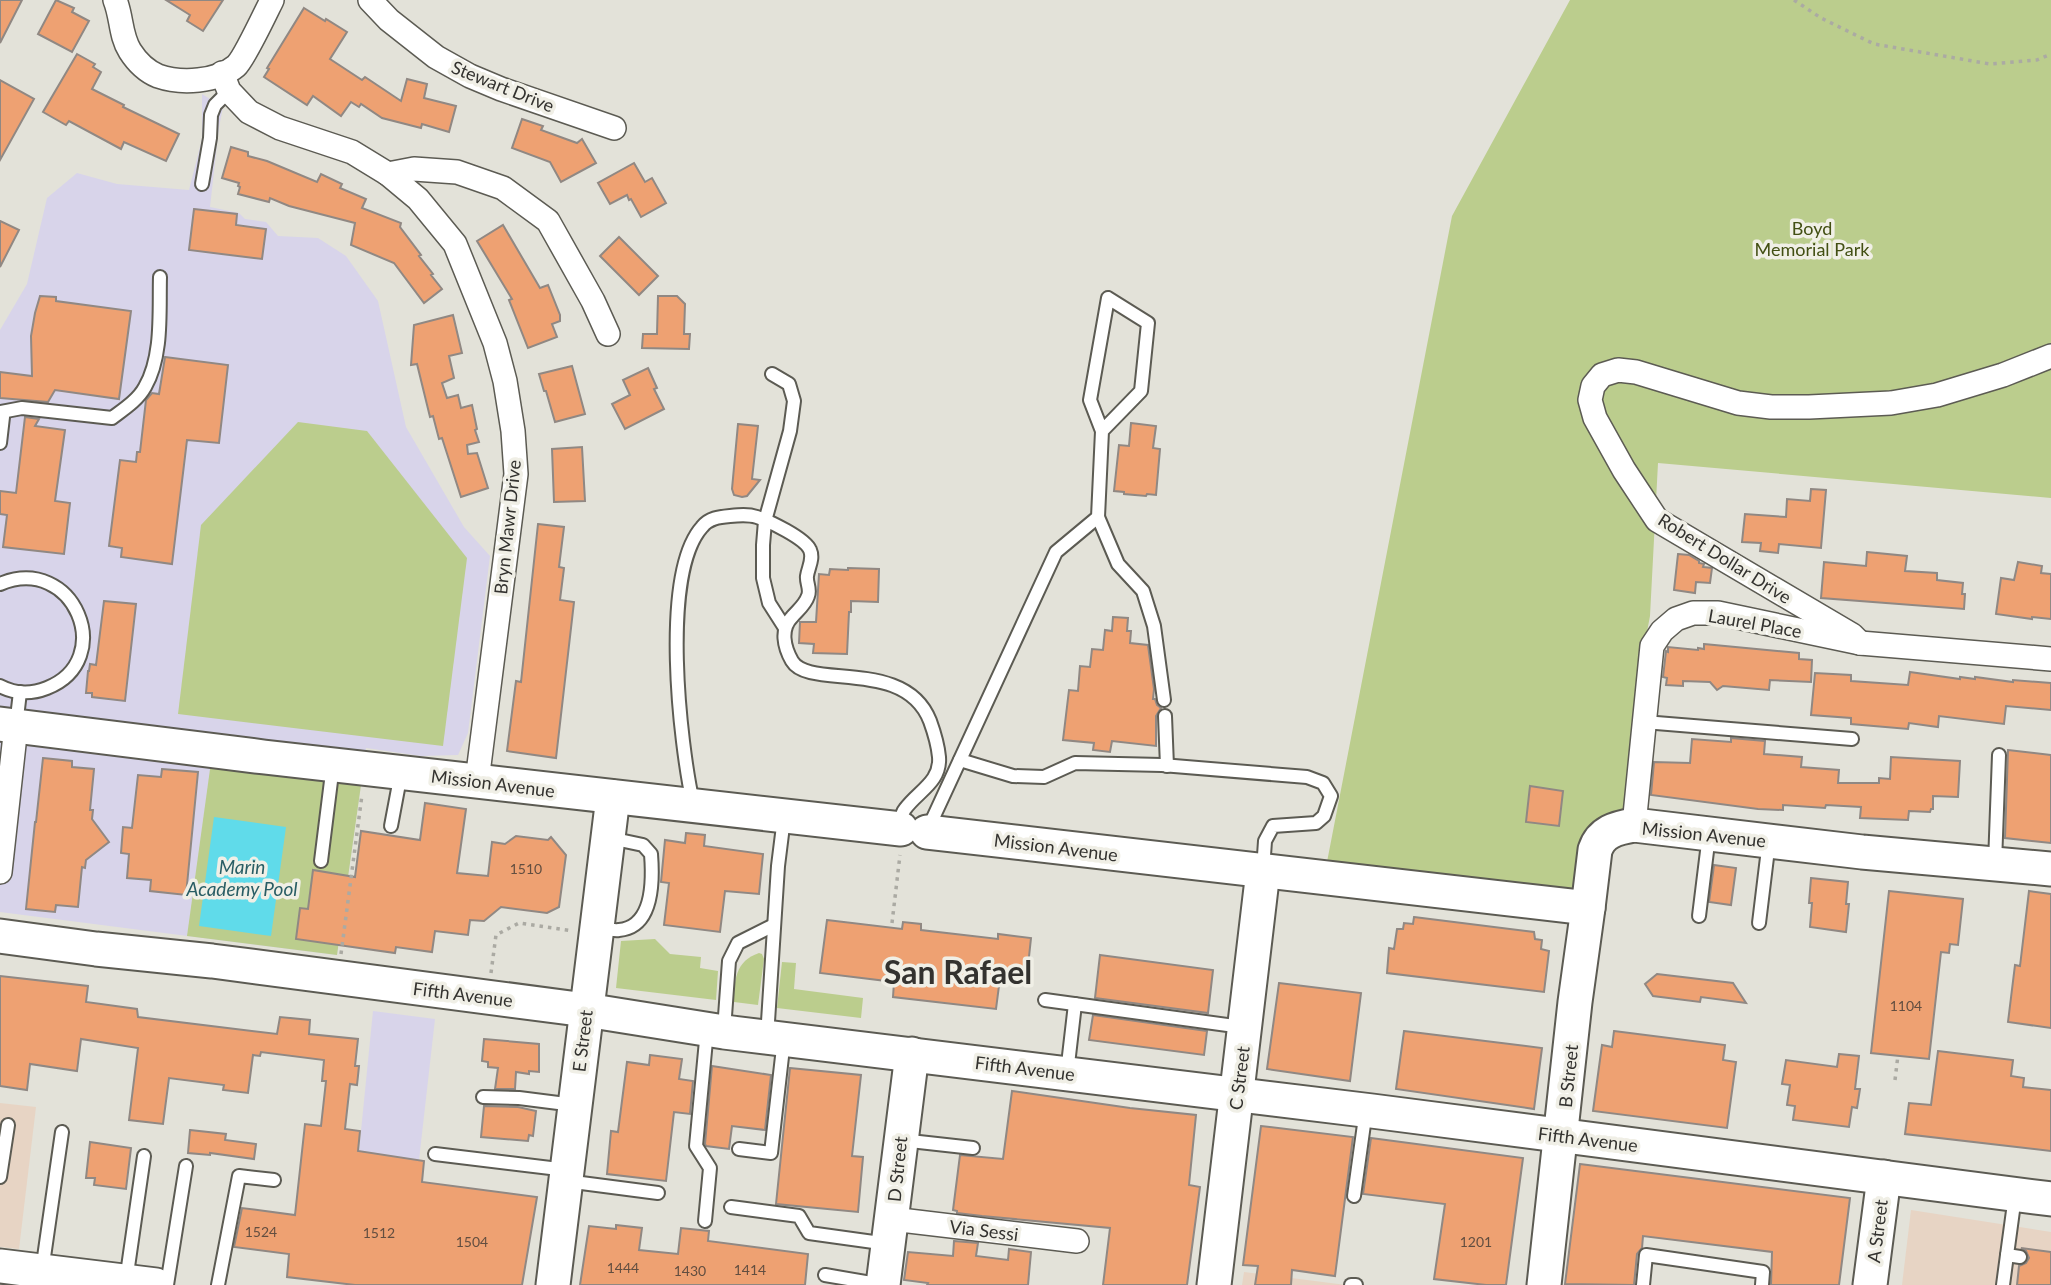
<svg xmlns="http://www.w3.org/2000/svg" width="2051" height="1285" font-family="Lato,sans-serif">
<rect width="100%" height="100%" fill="#e3e2d9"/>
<g fill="#e7d4c4">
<path d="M0,1103L36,1107L19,1249L0,1247Z"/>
<path d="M1911,1210L2051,1232V1285H1902Z"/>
<path d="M1244,1272L1346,1285H1242Z"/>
</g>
<g fill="#d8d4ea">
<path d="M202,94L223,107L219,127L210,207L239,213L245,219L266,222L278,236L318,238L346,256L378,301L406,427L464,527L490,556L468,733L458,755L421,756L366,748L337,955L0,912V330L27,284L47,198L77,173L117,184L189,190L202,139Z"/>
<path d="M373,1011L435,1019L419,1160L359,1151Z"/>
</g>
<g fill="#bbcd8d">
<path d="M1570,0H2051V498L1658,463L1650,616L1642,658L1628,813L1605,815L1591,827L1580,844L1573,890L1327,862L1452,216Z"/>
<path d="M298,422L367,431L467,558L443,746L178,714L201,525Z"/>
<path d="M211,762L362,778L337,955L187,936Z"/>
<path d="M655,939L670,954L701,957L700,968L718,971L716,1000L616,988L621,941Z"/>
<path d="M759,953L762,954L764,959L758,1005L734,1002C734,981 735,961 759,953Z"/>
<path d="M782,962L796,963L794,989L863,998L861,1018L777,1008Z"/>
</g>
<path fill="#60dbea" d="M214,817L286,827L271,936L199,926Z"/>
<g fill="#eea172" stroke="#908883" stroke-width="2">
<path d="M0,0H22L0,43Z"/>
<path d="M56,0L74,8L72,12L89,21L72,52L38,34Z"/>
<path d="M166,0H223L203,31L187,21L190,15Z"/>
<path d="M304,8L325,21L326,19L347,32L330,59L362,80L365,77L401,101L407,79L427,84L424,98L456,106L449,132L422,124L421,128L382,118L361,104L359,107L351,102L341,116L313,96L307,105L264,77L269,69L267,68Z"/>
<path d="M77,54L95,64L93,67L101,72L92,89L124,105L123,107L179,134L166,161L124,142L121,149L69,121L66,125L43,112Z"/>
<path d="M0,80L34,99L0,160Z"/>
<path d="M522,119L543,126L541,130L577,143L582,139L596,163L561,182L550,162L512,148Z"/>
<path d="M231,147L248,152V156L267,161L317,182L321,174L342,184L340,188L366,199L362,208L401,223L400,227L421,255L419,256L433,274L431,275L442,289L424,303L394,263L351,245L355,223L289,206L270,198L269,202L238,194L240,187L238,186L239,183L222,178Z"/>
<path d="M634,163L645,182L652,178L666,203L641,217L631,199L629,200L627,195L610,204L598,183Z"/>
<path d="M194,209L237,214L236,225L266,229L262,259L189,250Z"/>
<path d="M0,221L19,230L0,267Z"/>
<path d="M503,225L540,288L548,285L560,315V321L552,324L557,337L528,348L509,300L512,299L477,241Z"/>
<path d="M619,237L658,276L639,295L600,256Z"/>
<path d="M40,296L56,297V301L131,311L119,399L55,390L48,402L0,398V372L32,376L31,336L35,313Z"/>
<path d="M658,296H677L685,304L684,334H690L689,349L642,348L643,334H657Z"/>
<path d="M453,315L462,353L449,356L454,378L442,383L447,398L458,395L461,408L472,405L477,429L475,430L479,442L467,445L468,454L477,453L488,488L461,497L442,438L439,439L433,416L430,417L417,364L411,365L414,325Z"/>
<path d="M165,357L228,365L219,443L187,440L172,564L121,557L122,548L109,546L120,460L136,462L137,452H140L146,400L152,393L159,394Z"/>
<path d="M572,366L585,414L555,422L546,391H544L539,374Z"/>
<path d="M648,368L657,388L654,389L664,409L625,429L612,404L630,395L623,380Z"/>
<path d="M25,417L39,419L35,426L65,430L55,501L70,503L64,554L3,547L7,515L0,514V491L16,493Z"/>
<path d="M1131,423L1156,426L1153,448L1160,449L1156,495L1147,494L1146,496L1124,494V492L1114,491L1119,445L1129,446Z"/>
<path d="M738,424L758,426L752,479L760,480L747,496L742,497L734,495L732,489Z"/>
<path d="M582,447L585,501L554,502L552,449Z"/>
<path d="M1811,489L1826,490L1821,548L1779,544L1778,553L1760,551L1761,543L1742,542L1745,514L1786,517L1787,499L1810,501Z"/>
<path d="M538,524L564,527L559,567L564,568L560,600L574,602L556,758L507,751L516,681L521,682Z"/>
<path d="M1867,552L1907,556L1905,571L1937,573V580L1963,583L1962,594H1965L1964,609L1821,598L1824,562L1866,566Z"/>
<path d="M1678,554L1689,555L1699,561V563L1704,564L1703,567L1712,568L1710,583L1696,582L1695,593L1674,590Z"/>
<path d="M2018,562L2042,566L2041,573L2051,574V619L2032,617V619L1996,614L2001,578L2014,580Z"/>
<path d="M848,568L879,569L878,602L851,601V612H849L847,654L813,653L814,644L799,643L800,622H816L819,574L829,575L830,569L848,570Z"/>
<path d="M104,601L136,604L125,701L92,697V693H86L88,671H89L90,664L96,665Z"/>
<path d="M1113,617L1128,618L1127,631H1131L1130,643L1148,645L1154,689L1153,699H1155L1157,705L1161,708L1156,716V746L1112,741L1110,752L1093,750L1094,743L1063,740L1069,690L1078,691L1080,666L1090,667L1092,649L1103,650L1105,630L1112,631Z"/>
<path d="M1704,644L1799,653V659L1812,660L1811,682L1770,680L1769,690L1723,686L1717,690L1710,682L1683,681V686L1666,685L1667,678L1663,677L1666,651L1668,652V647L1698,650V648L1704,649Z"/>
<path d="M1910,672L1960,679V677L1975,679V677L2013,682V680L2051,683V710L2006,706L2004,724L1939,716L1938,727L1909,723L1908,729L1851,724V718L1811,715L1815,673L1851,675V681L1908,685Z"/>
<path d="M1731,738L1765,741L1764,754L1802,757L1801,767L1839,770L1838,783H1879V778L1890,779L1891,757L1960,761L1958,797L1933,796V809H1931L1930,812L1909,811L1908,820L1860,818L1861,807L1826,805L1825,808L1783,805V810L1758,809L1651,795L1654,762L1690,763L1692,739L1731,742Z"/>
<path d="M2008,750L2051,755V843L2005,838Z"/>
<path d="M43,758L72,761V767L94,769L90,810H93L92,819L109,842L86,860L85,868L82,867L78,907L56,905L55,912L26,909L35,822H36Z"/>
<path d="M162,769L198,772L186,895L150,891L151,880L127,878L129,854L121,853L123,827L132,828L138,775L161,777Z"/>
<path d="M1530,786L1563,791L1559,826L1526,822Z"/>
<path d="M425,803L466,809L457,873L488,876L492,842L505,844L516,836L548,840L551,837L566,855L559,907L547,913L501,907L484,921L470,920L468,935L435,931L432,952L396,947L395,953L296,939L300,908L308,909L313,870L355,877L361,831L420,840Z"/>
<path d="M686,833L705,835L704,846L763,854L759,894L725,891L720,932L664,925L669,883L661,882L665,840L685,843Z"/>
<path d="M1714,865L1736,868L1731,905L1709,902Z"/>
<path d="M1811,878L1848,882L1846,904H1849L1846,932L1810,927L1812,903H1809Z"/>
<path d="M1889,891L1963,899L1958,945L1950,944L1949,953L1941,952L1929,1059L1871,1053Z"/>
<path d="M2029,891L2051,894V1028L2008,1022L2015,965L2020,966Z"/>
<path d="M1414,917L1534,932L1535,939L1542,940L1541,949L1549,951L1544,992L1387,973L1389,948L1394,949L1397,929H1403L1404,923L1413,924Z"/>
<path d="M827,920L902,929L903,922L921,924V930L998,939V934L1031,938L1027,975L1012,973L1011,979L1000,978L996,1009L893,997L894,982L820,973Z"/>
<path d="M1100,955L1213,970L1208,1013L1095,998Z"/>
<path d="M1657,974L1733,983L1746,1003L1701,997L1700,1002L1653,996L1645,984Z"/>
<path d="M0,976L88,986L86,1002L137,1009L138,1017L277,1034L280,1017L310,1020L309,1034L358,1039L355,1066H359L357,1085L350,1084L345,1129L360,1131L358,1151L424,1161L422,1182L537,1197L522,1285H355L287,1277L289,1254L234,1247L242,1208L295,1215L305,1124L321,1126L326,1081H322L324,1060L261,1052L260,1056L253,1055L248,1093L223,1090L224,1085L169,1078L163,1124L129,1120L138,1048L81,1039L77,1071L30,1064L27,1090L0,1086Z"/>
<path d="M1279,983L1361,993L1350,1081L1267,1069Z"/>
<path d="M1093,1015L1207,1031L1204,1055L1089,1040Z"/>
<path d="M1404,1031L1542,1048L1534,1109L1396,1089Z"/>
<path d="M1614,1031L1725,1045L1723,1060L1736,1062L1727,1128L1593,1111L1602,1045L1612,1047Z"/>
<path d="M484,1039L539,1044V1072L529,1071V1074L516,1072L515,1089H495L498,1068L488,1067V1062L482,1061Z"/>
<path d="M1938,1051L2013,1060L2011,1076L2024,1078L2023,1087L2051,1090V1151L1905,1134L1909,1103L1931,1105Z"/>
<path d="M1839,1054L1859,1056L1855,1089H1860L1857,1108L1852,1107L1849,1127L1793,1120L1795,1106L1787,1105L1790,1085L1782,1084L1786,1060L1837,1067Z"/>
<path d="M650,1055L682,1059L679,1079L693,1081L690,1114L674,1112L666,1181L607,1174L611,1131L618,1132L627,1062L649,1065Z"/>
<path d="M712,1066L771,1075L765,1130L732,1126L729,1149L706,1146L705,1144Z"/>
<path d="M790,1068L861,1075L852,1156L863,1157L858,1212L776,1204Z"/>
<path d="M1012,1091L1130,1108L1196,1115L1189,1185L1200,1187L1187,1285H1103L1110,1228L982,1216L957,1213V1211L953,1210L960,1155L1003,1159Z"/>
<path d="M484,1106L518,1107L536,1111L533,1136L529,1135L528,1141L481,1137Z"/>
<path d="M1261,1126L1353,1137L1335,1276L1292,1270L1291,1285H1255L1258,1266L1243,1265Z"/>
<path d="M190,1130L226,1134L225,1140L256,1144L254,1159L210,1153V1155L188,1153Z"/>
<path d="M1371,1138L1523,1158L1506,1285H1486L1434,1279L1445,1204L1363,1194Z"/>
<path d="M90,1142L131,1148L126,1189L94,1185L95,1178H86Z"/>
<path d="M1580,1164L1850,1198L1839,1285H1771L1772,1252L1643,1236L1642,1248L1637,1254L1634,1285L1565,1284Z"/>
<path d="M616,1225L642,1228L639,1250L678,1254L681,1228L709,1231L708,1241L808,1254L805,1285H580L589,1226L616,1229Z"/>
<path d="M954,1241L978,1243L976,1256L1008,1260L1009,1249L1031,1252L1028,1285H927L928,1283L904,1280L908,1252L953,1256Z"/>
<path d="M2021,1248L2051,1252V1285H2017L2019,1266L2026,1263L2029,1258L2026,1251Z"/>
</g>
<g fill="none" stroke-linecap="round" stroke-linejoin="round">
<defs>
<g id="lane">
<path d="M202,184L210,138L211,115L215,105L229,91"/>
<path d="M772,374L789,384L794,401L790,431L765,521L763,545V578L769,603L785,628"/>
<path d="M1,412L22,408L112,418C124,409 138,400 145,387C163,356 159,311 160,277"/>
<path d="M0,413L3,417L0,443"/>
<path d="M1098,517L1118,564L1143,591L1154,626L1164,700"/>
<path d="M0,584C74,553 118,660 47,688C32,694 15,694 0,686"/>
<path d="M1165,716L1167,766"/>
<path d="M1644,722L1852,739"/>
<path d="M16,726L20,692"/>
<path d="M960,760L1013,776L1044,777L1075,763L1162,765L1307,777L1323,783L1331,796L1324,816L1316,823L1273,826L1265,841L1263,870"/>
<path d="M693,803C680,744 660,574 702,527C709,518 719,517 730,516C739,515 748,514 757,517C769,521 805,538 810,550C814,559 808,568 807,576C806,583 811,589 808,596C805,605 798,610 792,617C780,629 784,647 792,661C809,690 905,657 930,721C934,732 938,746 939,757C941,782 918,791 905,809C901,814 901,822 901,829"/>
<path d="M391,826L401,773"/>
<path d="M928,829L1056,552L1098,517L1102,431L1090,400L1108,298L1148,323L1141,391L1102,431"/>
<path d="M321,861L333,765"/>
<path d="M1995,863L1999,755"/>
<path d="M1699,916L1709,835"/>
<path d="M1759,923L1769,841"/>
<path d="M597,927C604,928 612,931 619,930C654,927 653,879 651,854L643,845L610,838"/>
<path d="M1045,1000L1242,1027"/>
<path d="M724,1030L729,961L738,943L774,925"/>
<path d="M767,1037L778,866L784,818"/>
<path d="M1067,1073L1075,1004"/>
<path d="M483,1097L519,1098L574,1105"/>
<path d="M901,1140L973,1148"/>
<path d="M739,1149L771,1153L784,1039"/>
<path d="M435,1154L567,1170"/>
<path d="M0,1177L8,1125"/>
<path d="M566,1181L658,1193"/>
<path d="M1354,1196L1366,1110"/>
<path d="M2015,1196L2007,1255L2020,1257"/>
<path d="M731,1207L799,1216L809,1233L888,1244"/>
<path d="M705,1221L710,1168L696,1146L707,1030"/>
<path d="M42,1271L62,1132"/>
<path d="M825,1275L883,1285"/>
<path d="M126,1281L144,1156"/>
<path d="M167,1285L186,1166"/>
<path d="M218,1285L239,1176L274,1180"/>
<path d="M1351,1285H1356"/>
<path d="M1643,1285L1646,1255L1763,1272L1762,1285"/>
<path d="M2003,1285L2007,1255"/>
</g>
<g id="street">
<path d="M115,0C122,17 120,35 130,51C137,62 146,71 158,76C181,84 217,82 236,66C244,59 266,12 272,0"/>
<path d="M370,0L389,20L436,57L470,76L501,89L614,128"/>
<path d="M222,73L229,91L249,112L280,128L352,152L388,174L418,199L455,244L495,343L505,381L513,431L516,474L477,781"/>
<path d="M388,174L414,169L457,172L503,188L548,221L593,301L608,334"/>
<path d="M1860,643L1852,635L1657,520L1624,470L1595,418L1590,400L1593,386L1602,375L1618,370L1636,372L1738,403L1771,407H1809L1891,403L1937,395L2003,375L2051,356"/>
<path d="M1634,825L1652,646L1662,631L1676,619L1693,613H1718L1860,643L2051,659"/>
<path d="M0,872L16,726"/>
<path d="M892,1219L1077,1241"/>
</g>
<g id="secondary">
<path d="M0,724L264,757L901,829"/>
<path d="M927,832L1588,908L1595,850C1601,832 1616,828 1634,825L1862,852L2051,869"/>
<path d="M0,936L96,949L212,961L586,1010L724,1032L1372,1111L2051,1199"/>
<path d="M0,1266L156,1285"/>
<path d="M553,1285L613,797"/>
<path d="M883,1285L912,1054"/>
<path d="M1214,1285L1263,871"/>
<path d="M1544,1285L1575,1002L1588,908"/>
<path d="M1870,1285L1884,1177"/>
</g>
</defs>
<use href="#lane" stroke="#5c5b53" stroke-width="16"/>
<use href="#street" stroke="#5c5b53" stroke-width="26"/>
<use href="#secondary" stroke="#5c5b53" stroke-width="37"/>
<g stroke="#abaaa3" stroke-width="3.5" stroke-dasharray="3.5 5" stroke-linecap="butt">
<path d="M1794,0L1821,18L1874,44L1990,64L2037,60L2051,54"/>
<path d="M892,923L900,855"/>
<path d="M341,954L362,795"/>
<path d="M491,973L496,935L519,923L573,931"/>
<path d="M1895,1080L1898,1055"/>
</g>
<use href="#lane" stroke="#fff" stroke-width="12"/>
<use href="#street" stroke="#fff" stroke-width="23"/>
<use href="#secondary" stroke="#fff" stroke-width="33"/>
</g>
<g text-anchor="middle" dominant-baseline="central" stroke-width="7" stroke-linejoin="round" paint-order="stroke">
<g font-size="14" fill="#624e40">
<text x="526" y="868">1510</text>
<text x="1906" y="1005">1104</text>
<text x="261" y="1231">1524</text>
<text x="379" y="1232">1512</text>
<text x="472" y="1241">1504</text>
<text x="1476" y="1241">1201</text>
<text x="623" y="1267">1444</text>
<text x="750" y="1269">1414</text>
<text x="690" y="1270">1430</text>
</g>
<g font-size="18" fill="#33322f" stroke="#f0efe6">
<text transform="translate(503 86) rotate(22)">Stewart Drive</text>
<text transform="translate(507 527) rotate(-84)">Bryn Mawr Drive</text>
<text transform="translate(1725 558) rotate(32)">Robert Dollar Drive</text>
<text transform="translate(1755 623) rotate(10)">Laurel Place</text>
<text transform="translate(493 783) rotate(7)">Mission Avenue</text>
<text transform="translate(1704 834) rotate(6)">Mission Avenue</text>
<text transform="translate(1056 847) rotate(7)">Mission Avenue</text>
<text transform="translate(463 994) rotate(7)">Fifth Avenue</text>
<text transform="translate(582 1041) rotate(-83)">E Street</text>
<text transform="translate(1025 1068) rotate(7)">Fifth Avenue</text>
<text transform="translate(1568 1076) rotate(-84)">B Street</text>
<text transform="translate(1239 1078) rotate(-83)">C Street</text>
<text transform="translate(1588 1139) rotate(7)">Fifth Avenue</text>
<text transform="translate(897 1169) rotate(-84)">D Street</text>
<text transform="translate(984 1230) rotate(7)">Via Sessi</text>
<text transform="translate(1877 1231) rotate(-83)">A Street</text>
</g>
<g font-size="18" fill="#424f13" stroke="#f0efe6">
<text x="1812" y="228">Boyd<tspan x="1812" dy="21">Memorial Park</tspan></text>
</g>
<g font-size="19" font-style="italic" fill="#295d64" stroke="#f0efe6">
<text x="242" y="866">Marin<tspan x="242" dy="22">Academy Pool</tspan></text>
</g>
<g font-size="32" font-weight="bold" fill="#33322f" stroke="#f0efe6">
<text x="958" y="971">San Rafael</text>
</g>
</g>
</svg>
